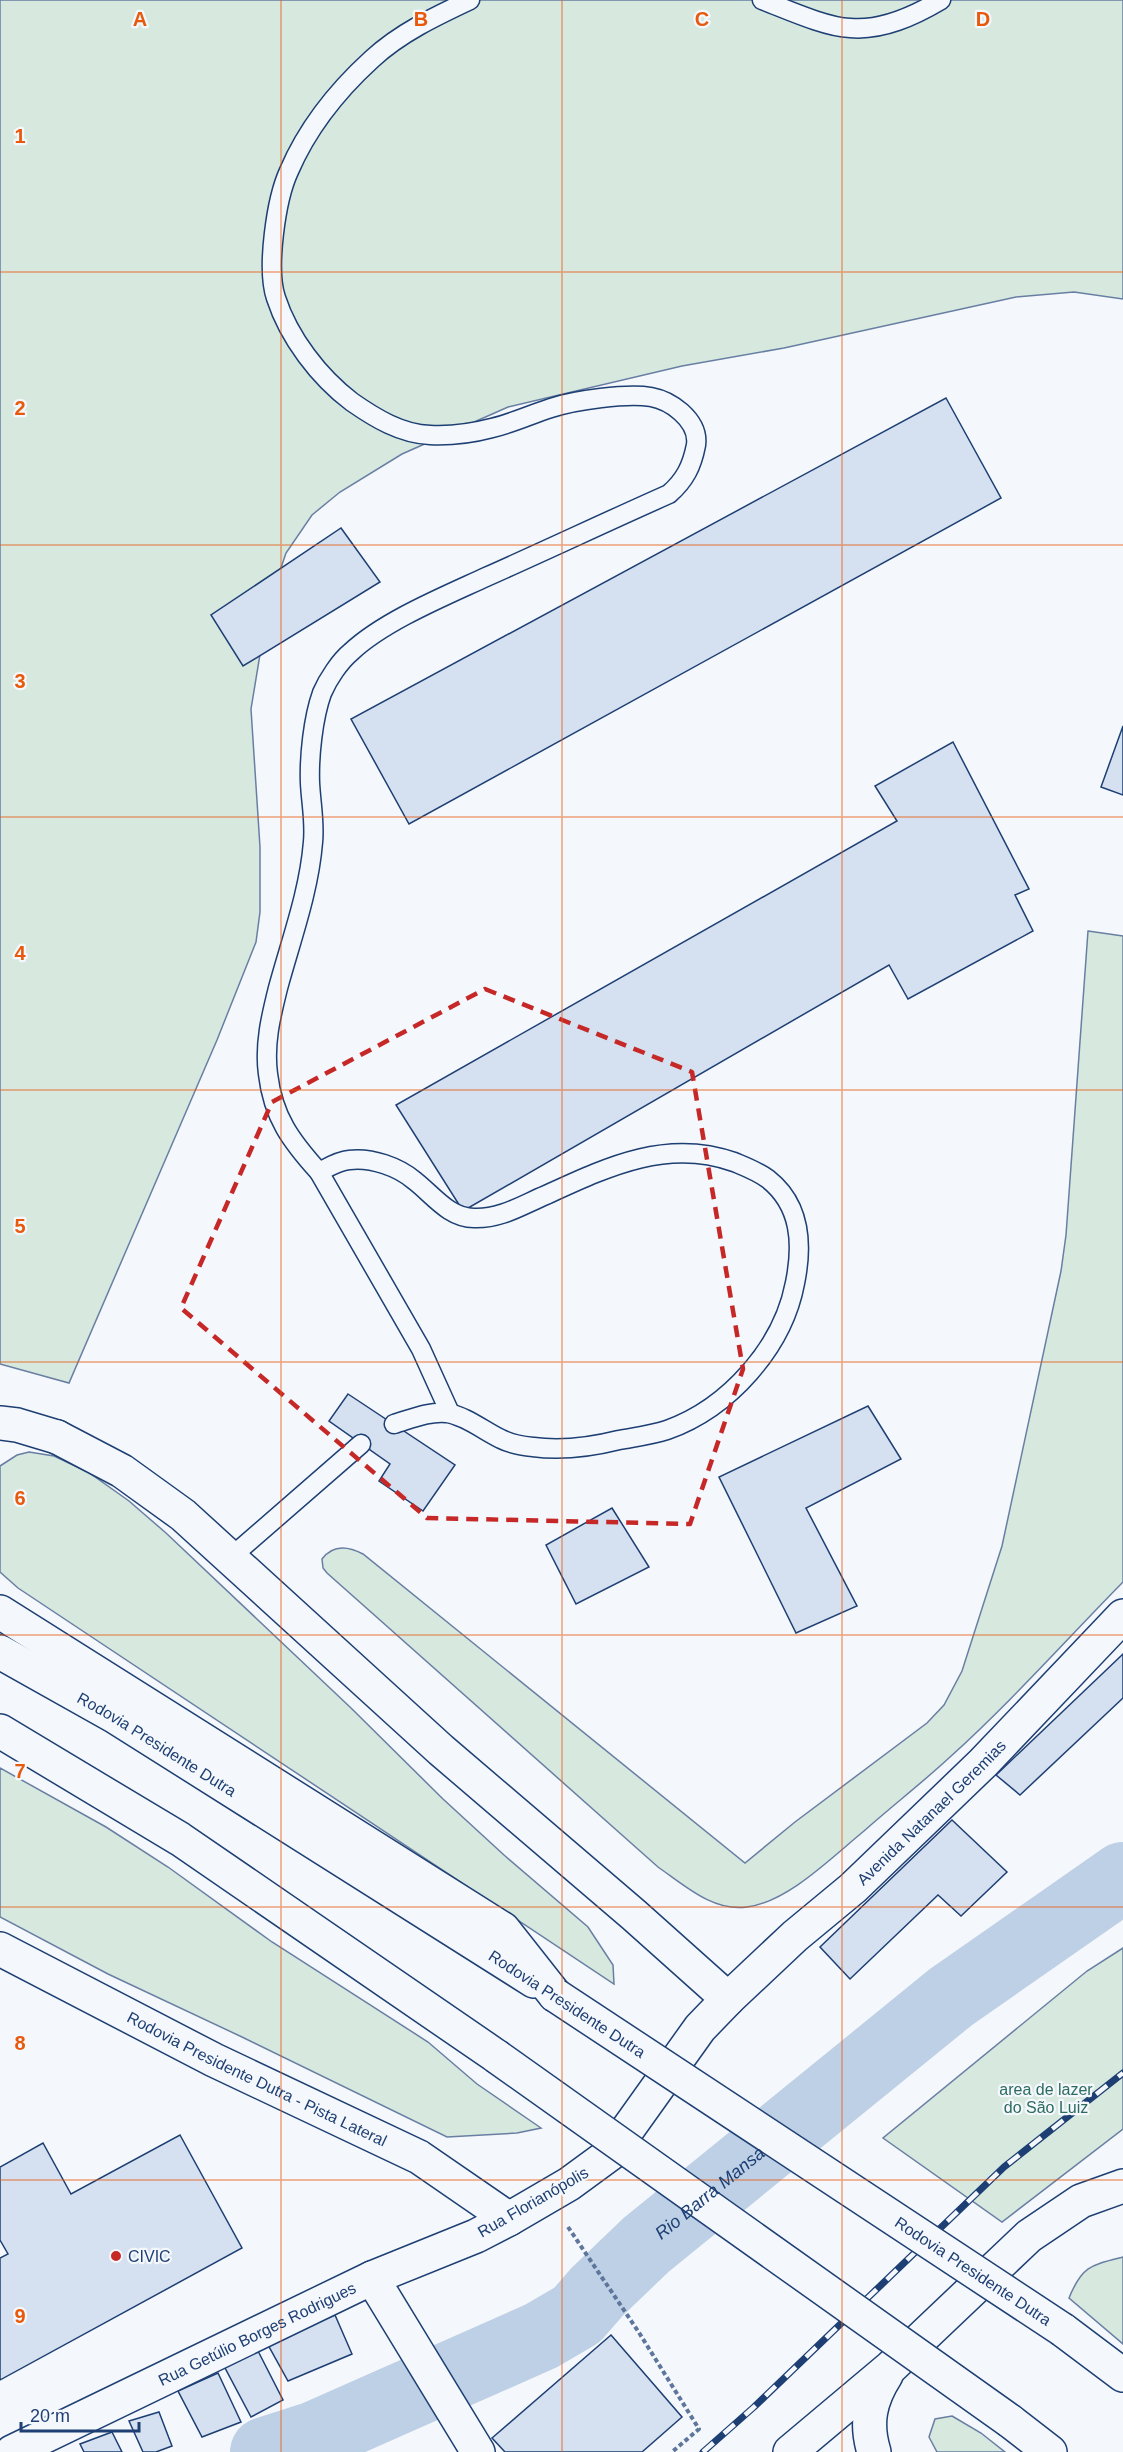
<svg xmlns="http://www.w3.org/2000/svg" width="1123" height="2452" font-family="Helvetica,sans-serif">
<rect width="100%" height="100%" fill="#f4f7fb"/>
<g fill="#d7e8df" stroke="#687fa3" stroke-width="1.5">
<path d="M0,0H1123V299L1074,292L1016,297L784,348L682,366L508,407L402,454L340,492L312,515L286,553L268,606L251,709L260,847V912L256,942L217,1040L69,1383L0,1364Z"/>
<path d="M1088,931L1123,936V1582C1066,1640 1011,1702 950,1757C922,1783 892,1806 864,1831C832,1857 788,1902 747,1907C713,1912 684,1885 658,1867L327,1573L323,1568L322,1559C333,1544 348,1546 363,1554L745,1863L795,1822L927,1723L944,1705L962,1671L1002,1546L1061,1271L1066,1235Z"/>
<path d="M29,1452L54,1456L88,1472L129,1501L166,1533L351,1708L443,1799L504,1855L588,1927L613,1965L614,1984L18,1588L0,1572V1466L17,1455Z"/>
<path d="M0,1768L106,1827L168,1867L272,1942L428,2042L477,2084L541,2128L517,2133L447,2137L242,2037L108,1974L0,1917Z"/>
<path d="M1123,1948V2129L1002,2222L883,2138L1087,1971Z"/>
<path d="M1123,2257V2344L1069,2298C1082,2266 1091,2265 1123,2257Z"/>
<path d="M952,2416L981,2433L1005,2452H937L929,2437L935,2419Z"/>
</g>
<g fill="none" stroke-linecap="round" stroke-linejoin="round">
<path stroke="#bed0e5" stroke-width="70" id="s1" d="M265,2452L315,2436L541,2336L577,2315L597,2292L646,2245L951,1997L1123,1877"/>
</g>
<g fill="#d5e0f0" stroke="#1d3f73" stroke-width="1.5">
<path d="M946,398L1001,498L409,824L351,719Z"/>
<path d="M341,528L380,582L243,666L211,615Z"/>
<path d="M1123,726V795L1101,787Z"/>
<path d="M953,742L1029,889L1015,895L1033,931L908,999L889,965L463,1211L396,1105L897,821L875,786Z"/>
<path d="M348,1394L455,1465L423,1511L379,1481L390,1464L329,1421Z"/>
<path d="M868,1406L901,1459L806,1508L857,1606L796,1633L719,1477Z"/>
<path d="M612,1508L649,1567L576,1604L546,1545Z"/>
<path d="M1123,1654V1698L1020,1795L996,1775Z"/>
<path d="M952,1820L1007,1872L961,1916L938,1895L850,1979L820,1947Z"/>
<path d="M180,2135L242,2248L0,2380V2258L8,2254L0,2240V2167L43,2143L71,2194Z"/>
<path d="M335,2315L352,2354L288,2381L267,2343Z"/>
<path d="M611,2335L682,2417L642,2452H505L492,2438Z"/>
<path d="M257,2349L283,2400L251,2417L224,2366Z"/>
<path d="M218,2373L241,2422L202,2437L178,2391Z"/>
<path d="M159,2412L172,2446L156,2452H143L129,2421Z"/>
<path d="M112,2432L122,2452H84L80,2444Z"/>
</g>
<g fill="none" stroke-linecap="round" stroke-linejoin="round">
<defs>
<g id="service">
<path d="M762,0C786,9 825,27 850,28C882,31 914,16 941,0"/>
<path d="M319,1172L421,1349L450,1413"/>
<path d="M394,1424C411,1419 429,1411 447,1413C466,1416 484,1431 501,1439C511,1444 522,1446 533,1447C562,1451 591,1447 619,1440C635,1437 652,1435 667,1430C729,1408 783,1347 795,1283C803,1244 801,1205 768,1179C757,1171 746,1167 734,1162C667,1138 607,1167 546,1195C522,1205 501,1219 474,1218C449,1218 433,1195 415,1181C399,1167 371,1157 349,1160C338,1161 329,1167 319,1172C291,1141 273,1117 268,1074C264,1044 271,1016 278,988C291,940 309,892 313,842C315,822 311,803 310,783C309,757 313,718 322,693C328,679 340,661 351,652C384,621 445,596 486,577C547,550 608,521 669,494C685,480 692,466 696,445C698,431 691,421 681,412C673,405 662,399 651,397C627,393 575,400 551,408C532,414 513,423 492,428C473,433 451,436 430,435C401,434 375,418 352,402C319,377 289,338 276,298C266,269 276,199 289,171C307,129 338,90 372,59C400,33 436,16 470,0"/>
<path d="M230,1558L361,1444"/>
</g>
<g id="tertiary">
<path id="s2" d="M728,1999L795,1936L853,1888L983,1763L1123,1616"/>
<path id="s3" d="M12,2452L372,2278"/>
</g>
<g id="secondary">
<path d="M57,1437L122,1471L183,1515L441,1750L634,1915L728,1999L700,2028L610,2154L569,2184L509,2219L476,2236L372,2278L478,2452"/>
<path id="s4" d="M0,1949L214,2060L419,2157L509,2219"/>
<path d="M790,2452L890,2368L1029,2236L1081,2201L1123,2186"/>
<path d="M874,2452C865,2423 870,2400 886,2375"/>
</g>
<g id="motorway">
<path d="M0,1423L17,1425L57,1437"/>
<path d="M0,1612L503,1929L555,1995"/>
<path id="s5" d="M0,1652L114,1716L534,1981"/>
<path d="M0,1731L180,1839L496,2056"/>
<path d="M1063,2330L1123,2375"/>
<path d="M1010,2421L1050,2452"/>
</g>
</defs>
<use href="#service" stroke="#1d3f73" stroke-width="21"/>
<use href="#tertiary" stroke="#1d3f73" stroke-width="36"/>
<use href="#secondary" stroke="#1d3f73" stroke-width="36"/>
<use href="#motorway" stroke="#1d3f73" stroke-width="36"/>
<path stroke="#5e769c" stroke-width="4" stroke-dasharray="4.5 3" stroke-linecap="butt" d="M568,2227L638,2331L699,2429L672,2452"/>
<use href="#service" stroke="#f4f7fb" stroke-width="18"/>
<use href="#tertiary" stroke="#f4f7fb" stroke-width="33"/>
<use href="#secondary" stroke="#f4f7fb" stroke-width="33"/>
<use href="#motorway" stroke="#f4f7fb" stroke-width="33"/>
<defs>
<path id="rail" d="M703,2452L754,2407L1004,2167L1123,2073"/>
</defs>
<use href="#rail" stroke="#1d3f73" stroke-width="7"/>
<use href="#rail" stroke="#f4f7fb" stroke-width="4.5" stroke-dasharray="14" stroke-linecap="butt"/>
<defs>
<g id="motorway-bridge">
<path id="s6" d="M555,1995L1063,2330"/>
<path d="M496,2056L1010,2421"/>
</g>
</defs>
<use href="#motorway-bridge" stroke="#1d3f73" stroke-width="36" stroke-linecap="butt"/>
<use href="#motorway-bridge" stroke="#f4f7fb" stroke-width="33"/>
</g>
<path fill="none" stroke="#c62828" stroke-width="4.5" stroke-dasharray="12 8" stroke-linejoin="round" d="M485,989L692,1072L743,1369L690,1524L427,1518L181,1308L272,1102Z"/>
<path fill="none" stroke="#e8590c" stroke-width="1.5" stroke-opacity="0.55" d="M281,0V2452M562,0V2452M842,0V2452M0,272H1123M0,545H1123M0,817H1123M0,1090H1123M0,1362H1123M0,1635H1123M0,1907H1123M0,2180H1123"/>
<circle fill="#c62828" stroke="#f4f7fb" stroke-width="2" cx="116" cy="2256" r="6"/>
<g text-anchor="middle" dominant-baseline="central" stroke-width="4.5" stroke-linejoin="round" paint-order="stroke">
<g font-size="16" fill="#1d3f73" stroke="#f4f7fb">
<text stroke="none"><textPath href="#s5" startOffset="182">Rodovia Presidente Dutra</textPath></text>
<text stroke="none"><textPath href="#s2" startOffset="276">Avenida Natanael Geremias</textPath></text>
<text transform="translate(567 2004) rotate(33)">Rodovia Presidente Dutra</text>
<text stroke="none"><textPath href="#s4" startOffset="288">Rodovia Presidente Dutra - Pista Lateral</textPath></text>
<text transform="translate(533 2202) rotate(-30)">Rua Florianópolis</text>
<text stroke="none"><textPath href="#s6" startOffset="501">Rodovia Presidente Dutra</textPath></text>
<text stroke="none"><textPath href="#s3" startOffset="272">Rua Getúlio Borges Rodrigues</textPath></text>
</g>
<g font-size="16" fill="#2c6c60" stroke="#f4f7fb">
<text x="1046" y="2089">area de lazer<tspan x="1046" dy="18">do São Luiz</tspan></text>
</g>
<g font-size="16" fill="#1d3f73" stroke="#f4f7fb" text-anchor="start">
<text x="128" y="2256">CIVIC</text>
</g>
<g font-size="18" font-style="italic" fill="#1d3f73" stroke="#f4f7fb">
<text stroke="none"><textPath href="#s1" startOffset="522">Rio Barra Mansa</textPath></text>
</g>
</g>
<g font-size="20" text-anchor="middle" font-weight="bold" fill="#e8590c" stroke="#f4f7fb" stroke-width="4.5" stroke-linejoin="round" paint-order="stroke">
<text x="140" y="26">A</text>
<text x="421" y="26">B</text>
<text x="702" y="26">C</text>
<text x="983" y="26">D</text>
<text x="20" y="143">1</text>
<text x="20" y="415">2</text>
<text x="20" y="688">3</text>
<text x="20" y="960">4</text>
<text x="20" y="1233">5</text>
<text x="20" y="1505">6</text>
<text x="20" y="1778">7</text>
<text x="20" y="2050">8</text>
<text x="20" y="2323">9</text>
</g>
<path d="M21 2422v9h118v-9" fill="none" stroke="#1d3f73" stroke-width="3"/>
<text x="30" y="2422" font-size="18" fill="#1d3f73" stroke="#f4f7fb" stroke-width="4.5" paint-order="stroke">20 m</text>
</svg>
